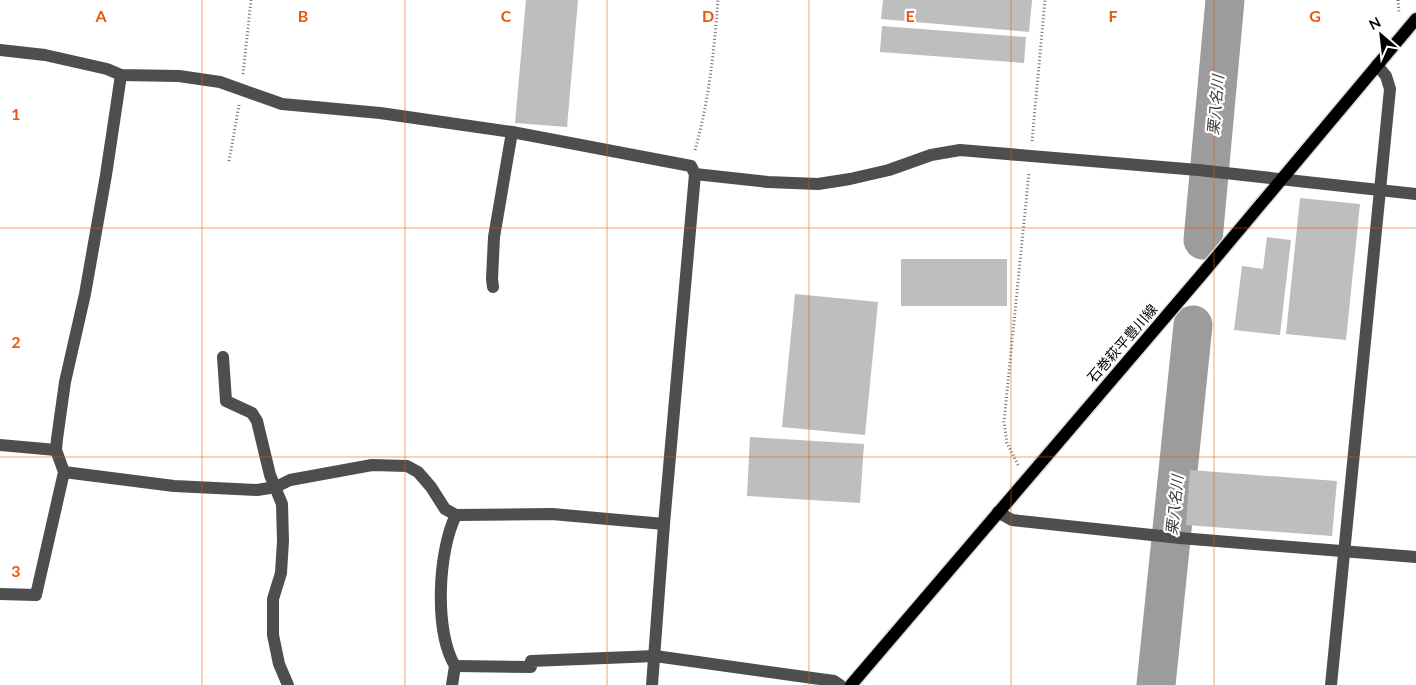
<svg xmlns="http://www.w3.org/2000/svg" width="1416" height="685" font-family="Lato,'Noto Sans JP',sans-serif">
<rect width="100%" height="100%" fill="#fff"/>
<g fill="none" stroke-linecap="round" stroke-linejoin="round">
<g stroke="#9c9c9c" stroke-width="39">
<path d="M1203,240L1225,0"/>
<path d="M1156,685L1193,325"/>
</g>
</g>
<g fill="#bebebe">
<path d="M526,0H578L567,127L515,123Z"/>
<path d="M883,0H1032L1029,32L881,19Z"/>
<path d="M882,26L1026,37L1024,63L880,52Z"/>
<path d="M1300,198L1360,204L1346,340L1286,334Z"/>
<path d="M1267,237L1291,240L1280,335L1234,330L1242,266L1263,269Z"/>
<rect x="901" y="259" width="106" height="47"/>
<path d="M795,294L878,302L865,435L782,427Z"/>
<path d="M750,437L864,444L860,503L747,496Z"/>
<path d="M1190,470L1337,481L1332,536L1186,525Z"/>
</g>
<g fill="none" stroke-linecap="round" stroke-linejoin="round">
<defs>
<path id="major" d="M851,685L1203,273L1416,19"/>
</defs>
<use href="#major" stroke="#dbdbdb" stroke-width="15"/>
<g stroke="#707070" stroke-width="3" stroke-dasharray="1 2.5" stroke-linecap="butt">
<path d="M1398,0L1399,13"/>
<path d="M243,74L251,0"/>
<path d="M1032,141L1045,0"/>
<path d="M695,150C709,101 714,51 718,0"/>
<path d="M229,161L239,105"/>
<path d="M1018,465L1007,443L1004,422L1029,172"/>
</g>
<g stroke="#4e4e4e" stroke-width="12">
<path d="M0,50L45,55L107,69L121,75L179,76L220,82L282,104L380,113L512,132L691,166L695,174L768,182L818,184L850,179L889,170L931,155L960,150L1198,170L1416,194"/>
<path d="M493,287L492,279L494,237L512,132"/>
<path d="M223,357L226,401L252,413L257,421L270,475L282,504L283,541L281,573L273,599V635L279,664L288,685"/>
<path d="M0,445L56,450"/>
<path d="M64,472L174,486L257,490L276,487L290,480L372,465L407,466L418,472L431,487L445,509L456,515C438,551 434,631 455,666L452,685"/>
<path d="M998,512L1012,520L1180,538L1416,557"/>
<path d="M456,515L552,514L664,524"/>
<path d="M0,594L36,595L64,472L56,450L57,439L65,382L85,294L106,175L121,75"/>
<path d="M455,666L531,667V661L655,656L834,681L840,685"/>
<path d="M652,685L664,524L695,174"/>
<path d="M1331,685L1390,89L1386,76L1377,65"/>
</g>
<use href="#major" stroke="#000" stroke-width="12"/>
</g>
<path fill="none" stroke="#e8590c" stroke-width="1" stroke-opacity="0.55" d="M202,0V685M405,0V685M607,0V685M809,0V685M1011,0V685M1214,0V685M0,228H1416M0,457H1416"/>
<g text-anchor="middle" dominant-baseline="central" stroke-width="4.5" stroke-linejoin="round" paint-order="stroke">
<g font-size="14" fill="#000" stroke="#fff">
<text transform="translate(1122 343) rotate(-49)">石巻萩平豊川線</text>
</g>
<g font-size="15" font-style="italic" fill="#3d3d3d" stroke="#fff">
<text transform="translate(1215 105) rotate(-85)">栗八名川</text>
<text transform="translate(1174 505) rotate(-84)">栗八名川</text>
</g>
</g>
<g font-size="16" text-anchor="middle" font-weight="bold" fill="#e8590c" stroke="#fff" stroke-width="4.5" stroke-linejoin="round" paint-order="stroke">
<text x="101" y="22">A</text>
<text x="303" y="22">B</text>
<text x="506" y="22">C</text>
<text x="708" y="22">D</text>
<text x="910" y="22">E</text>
<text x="1113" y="22">F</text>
<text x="1315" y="22">G</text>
<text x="16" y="120">1</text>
<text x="16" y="348">2</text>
<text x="16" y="577">3</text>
</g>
<g transform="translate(1381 35) rotate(332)" stroke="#ffffff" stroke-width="4" paint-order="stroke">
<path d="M0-4L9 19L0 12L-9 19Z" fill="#000000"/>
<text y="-8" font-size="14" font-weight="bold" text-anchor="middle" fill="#000000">N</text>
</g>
</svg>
